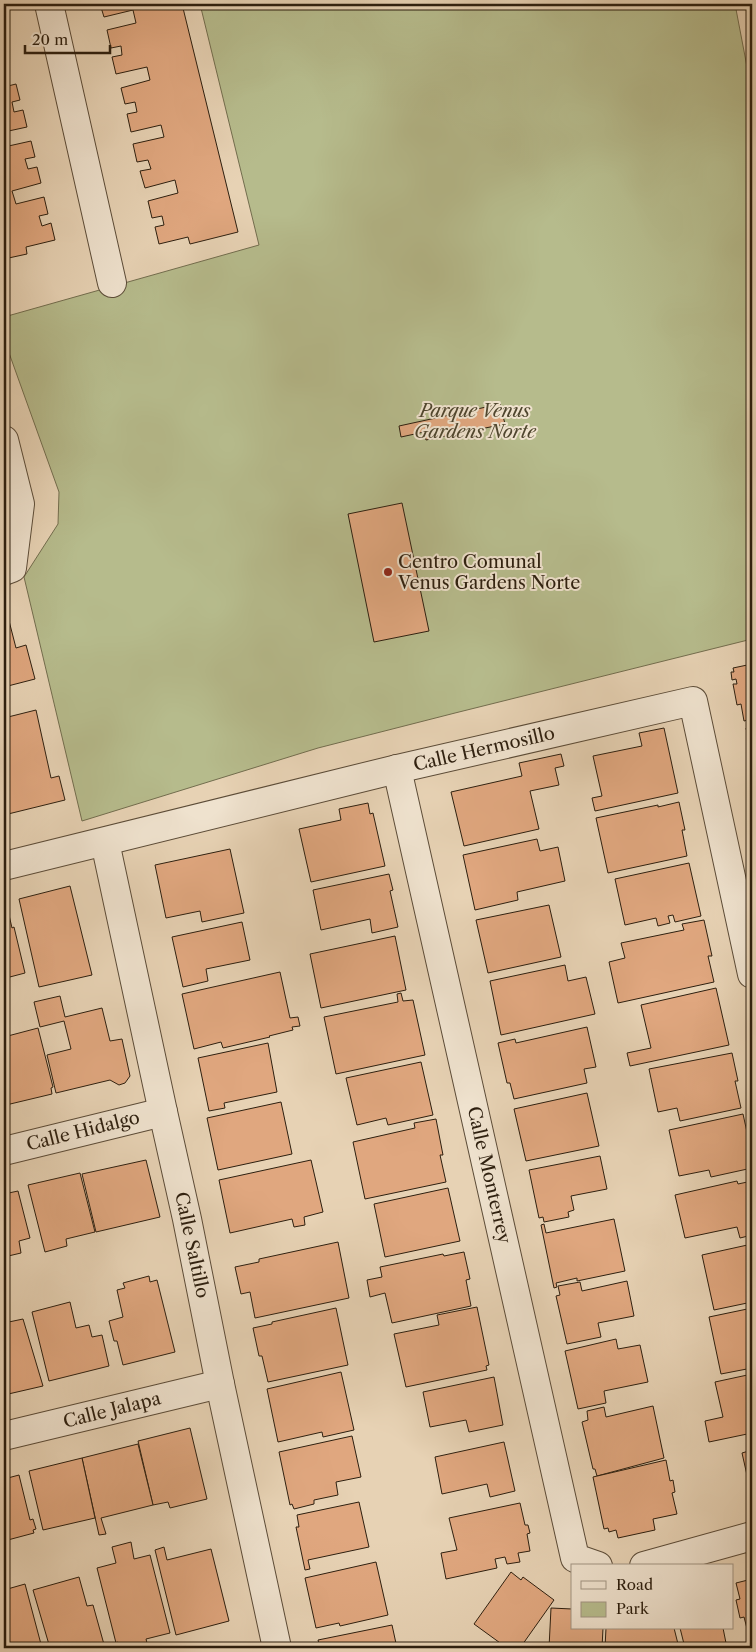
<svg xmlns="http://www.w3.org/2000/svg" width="756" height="1652" font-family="'Libre Caslon Text',serif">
<rect width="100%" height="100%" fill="#e7d2b4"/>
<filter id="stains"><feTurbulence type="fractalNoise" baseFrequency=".004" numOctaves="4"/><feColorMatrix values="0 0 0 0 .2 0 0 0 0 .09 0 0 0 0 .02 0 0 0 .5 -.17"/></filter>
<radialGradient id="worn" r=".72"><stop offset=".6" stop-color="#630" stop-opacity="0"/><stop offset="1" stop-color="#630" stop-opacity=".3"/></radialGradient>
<path fill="#b6bb8c" stroke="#726d4e" d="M200,4H735L752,93V639L455,713L318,748L82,821L24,577L58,524L59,492L4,339V317L259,245Z"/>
<g fill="#e0a77f" stroke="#2d1f0f">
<path d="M100,4H182L238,232L190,244L188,237L159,244L155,227L164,225L162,216L152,218L148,201L178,193L175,180L145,188L140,171L151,169L148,160L137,162L133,144L164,137L161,125L131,132L127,114L137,112L135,102L125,104L121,88L150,80L147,67L116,74L112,57L122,55L121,46L111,48L107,30L136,23L133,10L104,17Z"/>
<path d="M16,84L20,100L12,102L14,112L23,110L27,127L4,132V87Z"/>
<path d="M31,141L35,157L25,159L28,169L37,167L41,183L12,191L16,204L44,197L48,214L39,216L42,226L51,223L55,240L26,247L27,254L4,259V147Z"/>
<path d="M500,404L505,424L426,440L424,432L401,437L399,426Z"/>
<path d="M402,503L429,631L374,642L348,514Z"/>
<path d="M7,613L16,648L26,645L35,679L4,687V614Z"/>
<path d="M752,664V719L744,721L741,704L737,705L733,684H737L736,679L732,680L731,672H734L733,668Z"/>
<path d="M36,710L51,778L59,776L65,800L4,815V718Z"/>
<path d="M752,727V757L746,728Z"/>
<path d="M664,728L678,793L595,811L592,798L602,796L593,756L642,746L639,733Z"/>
<path d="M561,754L564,766L555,768L559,785L530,791L539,829L464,846L451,792L522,776L519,763Z"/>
<path d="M679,802L685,830H682L687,856L608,873L596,818L658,805V807Z"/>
<path d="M368,803L370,814L373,813L385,866L311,882L299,829L341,820L339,809Z"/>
<path d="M537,839L540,851L558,847L565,881L517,892L518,900L475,910L463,855Z"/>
<path d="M230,849L244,913L202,922L200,911L166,918L155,865Z"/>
<path d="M689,863L701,916L675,922L673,915L668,916L670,923L658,926L656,918L625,925L615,879Z"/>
<path d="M389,874L393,890L390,891L398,927L372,933L370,919L321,930L313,890Z"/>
<path d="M70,886L92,975L39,987L19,899Z"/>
<path d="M6,902L12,928L14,927L25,973L6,978L4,968V903Z"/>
<path d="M549,905L561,957L488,973L476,920Z"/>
<path d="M704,920L712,956H708L714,982L618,1003L609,962L625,958L621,943L684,930L682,924Z"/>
<path d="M242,922L250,960L206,969L208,981L183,987L172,937Z"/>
<path d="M395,936L406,990L321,1008L310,954Z"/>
<path d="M565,965L568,981L586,977L595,1014L501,1035L490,981Z"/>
<path d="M280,972L290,1018L298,1017L300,1026L292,1027L293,1030L269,1036L270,1037L223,1048L221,1042L194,1049L182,994Z"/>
<path d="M716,988L729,1045L630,1066L627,1053L651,1048L641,1005Z"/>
<path d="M401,993L403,1001L413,1000L425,1055L336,1074L324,1017L398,1002L397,994Z"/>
<path d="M60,996L65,1017L102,1008L110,1041L122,1039L130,1076L125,1083L119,1085L110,1080L56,1093L47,1055L71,1049L64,1021L40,1027L34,1002Z"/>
<path d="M587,1027L596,1067L584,1069L587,1083L514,1099L510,1083H507L498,1043L515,1039L516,1043Z"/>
<path d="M38,1028L53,1087L51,1088L52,1094L6,1105L4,1097V1037Z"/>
<path d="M268,1043L277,1092L224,1103L225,1108L209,1111L198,1058Z"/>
<path d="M732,1053L738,1081H735L741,1108L680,1121L677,1108L658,1112L649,1069Z"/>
<path d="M421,1062L433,1115L388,1125L386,1118L357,1125L346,1078Z"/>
<path d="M587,1093L599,1146L526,1161L514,1109Z"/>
<path d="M281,1102L292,1154L218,1170L207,1118Z"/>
<path d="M743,1114L752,1155V1168L711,1177L709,1170L679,1176L669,1130Z"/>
<path d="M436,1119L443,1155H440L446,1182L365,1199L353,1142L415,1128L414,1123Z"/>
<path d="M600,1156L607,1189L571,1196L574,1210L568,1212L569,1217L544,1222L543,1217L539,1218L529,1170Z"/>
<path d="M146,1160L160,1217L96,1232L82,1174Z"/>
<path d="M311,1160L323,1212L304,1217L305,1225L294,1227L292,1219L230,1233L219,1180Z"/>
<path d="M80,1173L95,1232L66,1239L67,1246L45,1252L28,1185Z"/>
<path d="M737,1181L738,1184L752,1181V1235L740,1238L737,1227L685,1238L675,1195Z"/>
<path d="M448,1188L460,1241L385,1257L374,1204Z"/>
<path d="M18,1191L30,1238L19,1241L21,1253L4,1257V1194Z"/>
<path d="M614,1219L625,1271L577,1281V1278L556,1283L557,1287L554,1288L541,1225L544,1224L546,1233Z"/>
<path d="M338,1242L349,1298L255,1318L250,1292L241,1294L235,1267L259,1262V1259Z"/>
<path d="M752,1244V1302L714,1310L702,1255Z"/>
<path d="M464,1252L470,1279L466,1280L471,1306L392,1323L385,1293L370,1297L367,1280L382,1277L380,1267L443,1254L444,1256Z"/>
<path d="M149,1276L150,1282L157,1280L175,1352L123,1365L117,1341H114L109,1321L123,1317L117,1290L125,1288L123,1283Z"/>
<path d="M627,1281L634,1316L598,1323L601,1337L567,1344L556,1296L560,1295L558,1286L580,1282L582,1291Z"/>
<path d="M70,1302L76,1328L89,1325L92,1337L102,1335L109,1366L49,1381L32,1312Z"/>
<path d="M477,1307L489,1365L486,1366L487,1370L406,1387L394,1334L439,1325L437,1315Z"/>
<path d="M336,1308L348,1365L268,1382L262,1356H259L253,1328L272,1324V1322Z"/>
<path d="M752,1308V1368L721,1374L709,1317Z"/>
<path d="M23,1319L43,1386L4,1395V1323Z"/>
<path d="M616,1339L618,1349L640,1345L648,1382L604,1391L606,1403L578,1409L565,1351Z"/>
<path d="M341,1372L354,1430L323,1437L322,1432L278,1442L267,1389Z"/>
<path d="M752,1374V1433L709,1442L705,1421L723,1417L715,1382Z"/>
<path d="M494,1377L503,1425L469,1432L466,1420L430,1427L423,1392Z"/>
<path d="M653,1406L664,1458L597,1476L595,1469H593L582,1422L588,1420L587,1411L604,1407L606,1417Z"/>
<path d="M190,1428L207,1499L170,1508L168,1502L153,1505L138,1441Z"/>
<path d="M352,1436L361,1477L336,1482L338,1495L314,1500V1504L294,1509L292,1504L290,1505L279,1452Z"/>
<path d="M504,1442L515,1491L490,1497L487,1484L442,1494L435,1457Z"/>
<path d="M138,1444L153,1505L101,1518L106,1534L99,1535L82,1458Z"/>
<path d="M752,1450V1493H751L742,1453Z"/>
<path d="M82,1458L95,1518L43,1530L29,1471Z"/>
<path d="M666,1460L670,1481L673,1480L675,1492L672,1493L677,1514L653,1519L655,1530L618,1538L616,1530L609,1532L608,1528L604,1529L593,1477Z"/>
<path d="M19,1475L30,1520L33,1519L36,1529L33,1530L34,1533L4,1541V1479Z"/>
<path d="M359,1502L369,1547L308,1560L310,1569L305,1570L296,1527H299L297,1515Z"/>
<path d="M520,1503L525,1525H528L530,1533L527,1534L530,1551L518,1553L520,1562L507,1564L505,1557L495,1559L497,1568L446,1579L441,1553L457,1550L449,1518Z"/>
<path d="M131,1542L134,1559L150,1555L170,1633L146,1639L147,1643L127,1648H119L118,1642L116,1643L97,1568L116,1563L112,1547Z"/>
<path d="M164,1547L167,1560L211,1549L229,1621L176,1635L155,1550Z"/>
<path d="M376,1562L388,1615L340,1626L339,1623L316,1628L305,1578Z"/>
<path d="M511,1572L521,1580L523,1577L554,1600L520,1648H507L474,1624Z"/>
<path d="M79,1577L87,1606L93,1605L105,1648H50L33,1590Z"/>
<path d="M752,1579V1648L744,1617L740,1618L736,1600L740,1599L736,1583Z"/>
<path d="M25,1584L42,1648H4V1590Z"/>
<path d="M551,1608L572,1609V1628H603L602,1648H549Z"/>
<path d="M392,1625L397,1648H320L318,1640Z"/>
<path d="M606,1628H674L679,1648H605Z"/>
<path d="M680,1628H723L727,1648H685Z"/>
</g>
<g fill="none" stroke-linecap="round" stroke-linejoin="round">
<defs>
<g id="minor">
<path d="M49,4L112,283"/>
<path d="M4,440L20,504L12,568L4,571"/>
<path d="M397,769L575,1558L598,1566"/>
<path d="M105,842L163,1112L187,1219L220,1384L277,1648"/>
<path d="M4,866L397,769L693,701L752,974"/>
<path d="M4,1151L163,1112"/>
<path d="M4,1436L220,1384"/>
<path d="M644,1566L752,1536"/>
</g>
</defs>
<use href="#minor" stroke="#5c4c38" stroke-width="30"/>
<use href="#minor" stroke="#efe2ce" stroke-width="28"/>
</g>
<circle fill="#8f2418" stroke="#efe2ce" stroke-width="2" cx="388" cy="572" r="5"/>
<g text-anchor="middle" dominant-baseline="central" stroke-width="4" stroke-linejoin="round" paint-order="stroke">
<g font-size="18" font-style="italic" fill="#4f462e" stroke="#efe2ce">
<text x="475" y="411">Parque Venus<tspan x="475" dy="21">Gardens Norte</tspan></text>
</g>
<g font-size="18" fill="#2d1f0f" stroke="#efe2ce" text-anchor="start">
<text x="398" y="562">Centro Comunal<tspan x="398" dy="21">Venus Gardens Norte</tspan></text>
</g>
<g font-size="18" fill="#2d1f0f" stroke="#efe2ce">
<text transform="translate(484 749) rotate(-13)">Calle Hermosillo</text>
<text transform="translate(83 1131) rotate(-14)">Calle Hidalgo</text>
<text transform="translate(489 1175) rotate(77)">Calle Monterrey</text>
<text transform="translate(192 1245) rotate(78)">Calle Saltillo</text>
<text transform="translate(112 1410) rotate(-14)">Calle Jalapa</text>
</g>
</g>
<rect width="756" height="1652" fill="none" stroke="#e7d2b4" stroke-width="20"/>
<rect x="5" y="5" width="746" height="1642" fill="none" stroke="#2d1f0f" stroke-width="2.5"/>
<rect x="10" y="10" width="736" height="1632" fill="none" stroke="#2d1f0f"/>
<rect x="571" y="1564" width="162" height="65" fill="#efe2ce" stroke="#a19482"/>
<rect x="581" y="1581" width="25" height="8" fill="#efe2ce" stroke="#a19482"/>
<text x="616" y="1590" font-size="15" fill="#2d1f0f">Road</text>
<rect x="581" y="1602" width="25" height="15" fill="#b6bb8c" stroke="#a19482"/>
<text x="616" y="1614" font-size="15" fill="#2d1f0f">Park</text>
<path d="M25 45v8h85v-8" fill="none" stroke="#2d1f0f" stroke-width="2.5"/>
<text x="32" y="45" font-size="15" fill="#2d1f0f" stroke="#efe2ce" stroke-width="4" paint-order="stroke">20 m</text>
<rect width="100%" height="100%" filter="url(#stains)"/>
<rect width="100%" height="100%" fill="url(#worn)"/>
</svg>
